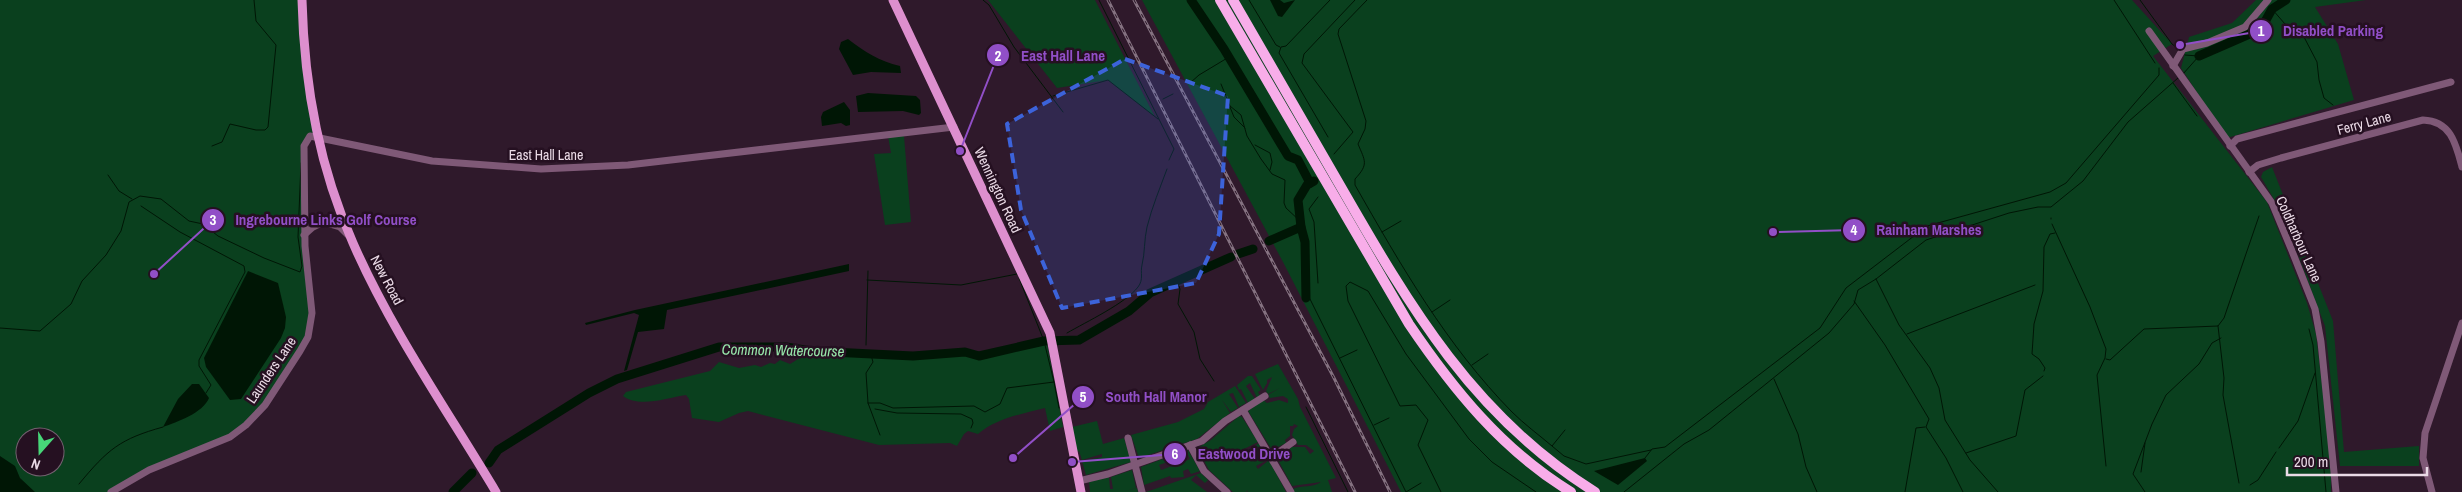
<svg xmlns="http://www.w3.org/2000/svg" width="2462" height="492" font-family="'Archivo Narrow',sans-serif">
<rect width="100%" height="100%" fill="#2f192b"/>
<g fill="#0a401e" fill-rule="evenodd">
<path d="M0,0H302L318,137H310L304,146L311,327L265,405L230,437L149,470L111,492H0ZM25,437H55V467H25Z"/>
<path d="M988,0H1095L1155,117L1108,80L1057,88Z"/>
<path d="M1142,0H2132L2172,44L2153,56L2267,202L2307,303L2316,334L2331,462V492H1401L1283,262Z"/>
<path d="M2256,0H2366L2315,7L2338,44L2354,100L2227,138L2181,68L2189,37L2232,23Z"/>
<path d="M888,136H904L911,222L885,225L874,154L891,153Z"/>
<path d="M2272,167L2333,321L2344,452L2419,446V466H2340L2325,326L2283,215L2261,177L2263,172Z"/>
<path d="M1046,339L1063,427L1050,431L1045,408C1022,414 997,418 978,434L968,431L964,434L957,446L950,443L879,445L748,411L739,413L719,422L692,418L689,399L686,395C667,398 639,408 623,396L626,392L710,371L719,362L739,368L755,365L761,367L770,363L775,364L780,360L790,364L811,351L913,356L965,352L979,356Z"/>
<path d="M1278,364L1298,399L1300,407L1336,478L1328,480L1332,492H1294L1293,489C1302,485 1313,488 1321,482L1292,486L1277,458L1292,447H1305L1310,454L1314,451L1306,445H1298L1292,435L1294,429L1298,426L1294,424L1293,426H1290V436L1285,440L1286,443L1272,450L1248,411L1263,400L1267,403L1279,400L1288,403V399L1283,396L1270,398L1268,395L1280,388L1268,394L1266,391L1272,377L1267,380V383L1263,390L1255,374Z"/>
<path d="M1248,376H1252L1261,390L1258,392L1260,396L1257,398L1250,383L1246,386L1255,399L1248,403L1241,389L1239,390L1237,385Z"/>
<path d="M1235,386L1246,403L1239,407L1233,393L1229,394L1238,408L1231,412L1222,400L1230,413L1197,439L1139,458L1131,435L1178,422L1204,409L1208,402Z"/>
<path d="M1239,416L1242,417L1258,442L1244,449L1247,451L1259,443L1263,451L1251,459L1264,452L1269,459L1256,466L1258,469L1269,460L1286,492H1247L1248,490L1246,492H1233L1209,470L1197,448L1211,440Z"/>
<path d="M1097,421L1103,444L1124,438L1131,462L1086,475L1082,461L1102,457V454L1082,460L1079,451L1077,452L1072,427Z"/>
<path d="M1188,450L1200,471L1191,474L1188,469L1183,471L1184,477L1171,478L1170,476L1144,485L1141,467L1171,456L1173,460L1159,465L1161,470L1175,465L1176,468V465L1190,459L1188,455L1174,460L1172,456Z"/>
<path d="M1132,470L1136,488L1125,491L1137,488L1138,492H1090L1089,482L1109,477L1110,489H1113L1111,477Z"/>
<path d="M1201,473L1208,480L1205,483L1196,475L1191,480L1207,492H1146Z"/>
</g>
<g fill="#001605">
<path d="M1270,0H1280L1284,3L1295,0L1282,17L1278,16Z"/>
<path d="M848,39C865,52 879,61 900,66L901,73L871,72L853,75L839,49L841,42Z"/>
<path d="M868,93L916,96L920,100L921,113L919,115L903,111L858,112L856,96Z"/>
<path d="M844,102L850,110V125L846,126L841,123L822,126L821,117L823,112Z"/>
<path d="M849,264V271L667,310L664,329L638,332L627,370L624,371L639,315L634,313L586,325L585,323L635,310Z"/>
<path d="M248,271L278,283L286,317L285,328L281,338L241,399L230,400L206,367L204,358Z"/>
<path d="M192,384H199L209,398C203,413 177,422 163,427L178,399Z"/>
<path d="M0,456L15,466L20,478L35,492H0Z"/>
<path d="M1645,458L1647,461L1618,485L1594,471Z"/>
</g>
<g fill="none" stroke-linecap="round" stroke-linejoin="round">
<g stroke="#001605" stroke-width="1">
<path d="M983,0L989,5L1014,47L1063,112"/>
<path d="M1099,0L1174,149L1169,160"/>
<path d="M1249,0L1276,45L1280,47"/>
<path d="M1367,0L1339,29L1338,34L1366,121L1365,129L1358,144C1365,161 1369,164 1355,179V185C1400,264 1447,346 1512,412C1524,424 1539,435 1552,446"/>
<path d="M2114,0L2155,63"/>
<path d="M2140,0L2172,44L2180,50"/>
<path d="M2272,9L2285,24L2304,37L2317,62L2319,80L2324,98L2333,105"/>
<path d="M2185,55L2198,56"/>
<path d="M2183,74L2199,56"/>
<path d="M1190,83L1199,75L1229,57"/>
<path d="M2173,83L2197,116"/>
<path d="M1221,84L1230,106L1241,115L1247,136L1261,159L1272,174L1285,180L1284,203L1286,208L1300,221"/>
<path d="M1053,96L1108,80L1158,119"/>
<path d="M1163,99L1173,94"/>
<path d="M1230,107L1234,117L1245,128"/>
<path d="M1328,137L1279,53L1281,47L1286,46L1330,0"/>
<path d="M1255,145L1270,153L1272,162L1270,170"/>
<path d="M212,146L222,142L230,124L256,130H265L268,127L276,45L256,21L254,0"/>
<path d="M1334,154L1353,132L1302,63L1304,54L1355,0"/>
<path d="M108,175L119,191L132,199"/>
<path d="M141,206L180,232L244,266L245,272L199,360V366L211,385L206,393"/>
<path d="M2051,218V219"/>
<path d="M2052,224L2090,307L2106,349L2105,358L2097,375L2106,466"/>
<path d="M1382,232L1401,221"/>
<path d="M1876,279L1899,325L1930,368L1939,388L1945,420L1970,460L1998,492"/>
<path d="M867,280L961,285L1017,274"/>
<path d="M1177,281L1180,289L1178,304L1194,332L1200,359L1214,381"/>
<path d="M1318,283L1314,222L1309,209L1318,197"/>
<path d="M1305,289L1406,492"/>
<path d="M1854,301L1885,345L1929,419L1926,427L1946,458L1963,492"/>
<path d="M1432,312L1450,300"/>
<path d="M2218,326L2224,378L2223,395L2239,483"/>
<path d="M0,328L40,331L71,304L82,281L106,255L121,231L129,202L140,196L161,199L189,221L203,224L218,236L264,258L300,272L302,266L298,237L301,163"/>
<path d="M2309,329L2313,345L2326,492"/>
<path d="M1067,333C1086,322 1126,303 1138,287C1144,279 1140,273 1142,265C1145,253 1144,240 1147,227C1152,207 1160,188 1167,169"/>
<path d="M1907,334L2035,285"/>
<path d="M866,345L868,271"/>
<path d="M871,355L873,362L866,373L868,403L880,435"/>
<path d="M1340,358L1357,350"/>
<path d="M2106,359L2110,360L2144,329L2218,326L2224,318L2259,216"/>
<path d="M1472,365L1488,354"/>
<path d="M2044,371L2045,368L2039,359L2032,354L2034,324L2043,291L2044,247L2050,234L2055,233"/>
<path d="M1774,379L1798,434L1806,467L1817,492"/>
<path d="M1054,382L1059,408"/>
<path d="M868,403H880L893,408L974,406L985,412L1000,404L1007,388L1054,382L1044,341L1019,278"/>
<path d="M1306,407L1348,492"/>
<path d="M875,409L897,413L961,414L972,419L973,423L971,428"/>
<path d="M1374,425L1389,418"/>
<path d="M1565,430L1552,446L1564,456L1586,464L1651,450"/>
<path d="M2279,448L2298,421L2315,373"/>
<path d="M1966,453L2016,436L2025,390L2043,376"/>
<path d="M1645,458L1652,449L1665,447L1820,328L1846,288L1927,226L2050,192L2066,183L2159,75V68"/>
<path d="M2141,472L2145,443"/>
<path d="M79,484C108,449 120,439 163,427"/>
<path d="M2250,485L2258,480L2276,452"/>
<path d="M1406,492L1421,483"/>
<path d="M1441,492L1418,445L1428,420L1416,405L1400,406L1348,301L1346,286L1350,282L1368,291L1406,354L1469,439L1492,462L1536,492"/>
<path d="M1624,492L1684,444L1709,430L1829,333L1854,304L1858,290L1876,279L1926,240L2009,213L2038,207H2051L2083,181L2128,122L2178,78"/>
<path d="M1905,492L1916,428L1925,427"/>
<path d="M2145,492L2133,474L2152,424L2166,395L2199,364L2212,343L2221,338"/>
</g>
<g stroke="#001605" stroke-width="9">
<path d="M1191,0L1224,49L1288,156L1298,160L1310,183"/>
<path d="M2199,56L2261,29L2272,9L2286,0"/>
<path d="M1269,241L1301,227"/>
<path d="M1238,254L1253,249"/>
<path d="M1306,298L1305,242L1301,227L1298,200L1307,185L1314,181"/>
<path d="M489,463L498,450L589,393L617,379L719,347H786L811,351L913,356L965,352L979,356L1044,341L1079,340L1129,311L1150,293L1231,257"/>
<path d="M453,492L472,473"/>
</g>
<g stroke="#7f5977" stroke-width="7">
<path d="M2149,31L2272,203L2292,251L2315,309L2321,342L2336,492"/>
<path d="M2173,66L2183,49L2207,43L2245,27L2268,0"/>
<path d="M2230,146L2237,139L2451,82"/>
<path d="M2249,172L2258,165L2281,158L2423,120C2451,121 2456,144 2462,167"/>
<path d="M304,235L313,227L323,222L340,227L348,235"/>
<path d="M1243,410L1291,492"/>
<path d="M1128,438L1142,492"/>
<path d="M1190,445L1204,471L1227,492"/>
<path d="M1272,457L1293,442"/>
<path d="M1079,481L1108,474L1202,441L1225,421L1265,396"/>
<path d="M111,492L149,470L230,437L246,425L265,405L300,351L308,337L312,313L305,246L304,146L310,136L432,161L541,169L628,165L954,127"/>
<path d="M2432,492L2423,458L2425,433L2462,323"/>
</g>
<g stroke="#dd8fce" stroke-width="9">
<path d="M302,0C304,83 319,167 353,243C391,330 447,410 496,492"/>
<path d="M893,0L1050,333L1081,492"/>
</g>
<g stroke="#f8ade9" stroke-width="10">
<path d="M1220,0L1409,324C1453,389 1502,450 1571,492"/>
<path d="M1233,0C1269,62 1305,125 1341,187C1410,307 1474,417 1595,492"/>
</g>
<defs>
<g id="rail">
<path d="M1108,0L1355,492"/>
<path d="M1134,0L1334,378L1390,492"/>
</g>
</defs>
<use href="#rail" stroke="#857281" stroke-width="3"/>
<use href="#rail" stroke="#251021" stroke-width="1" stroke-dasharray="4" stroke-linecap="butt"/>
</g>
<path fill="#3c63da" fill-opacity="0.2" stroke="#3c63da" stroke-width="4" stroke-dasharray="10 6" stroke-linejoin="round" d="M1125,59L1228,96L1219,234L1196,283L1062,308L1021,210L1007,124Z"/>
<g text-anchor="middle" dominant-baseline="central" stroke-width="5" stroke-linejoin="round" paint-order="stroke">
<g font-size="14" fill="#eadae6" stroke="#251021">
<text transform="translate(2364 123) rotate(-15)">Ferry Lane</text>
<text x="546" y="155">East Hall Lane</text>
<text transform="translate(998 190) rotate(65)">Wennington Road</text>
<text transform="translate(2299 239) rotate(66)">Coldharbour Lane</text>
<text transform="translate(387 280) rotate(62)">New Road</text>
<text transform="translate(271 370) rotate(-56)">Launders Lane</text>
</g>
<g font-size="15" font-style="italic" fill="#98e8ab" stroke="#251021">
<text transform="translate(783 350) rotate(1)">Common Watercourse</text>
</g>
</g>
<path fill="none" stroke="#914fc7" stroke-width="2" d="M2180 45L2261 31M960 151L998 55M154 274L213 220M1773 232L1854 230M1013 458L1083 397M1072 462L1175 454"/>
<g fill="#914fc7" stroke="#251021" stroke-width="2">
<circle cx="2180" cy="45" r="5"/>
<circle cx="960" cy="151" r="5"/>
<circle cx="154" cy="274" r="5"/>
<circle cx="1773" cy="232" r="5"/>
<circle cx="1013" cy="458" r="5"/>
<circle cx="1072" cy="462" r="5"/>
<circle cx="2261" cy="31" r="12"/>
<circle cx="998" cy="55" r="12"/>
<circle cx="213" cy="220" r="12"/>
<circle cx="1854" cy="230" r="12"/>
<circle cx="1083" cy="397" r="12"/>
<circle cx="1175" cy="454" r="12"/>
</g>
<g font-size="15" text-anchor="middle" font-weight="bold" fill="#fff">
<text x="2261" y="36">1</text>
<text x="998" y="61">2</text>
<text x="213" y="225">3</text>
<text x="1854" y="235">4</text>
<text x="1083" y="402">5</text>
<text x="1175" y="459">6</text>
</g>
<g font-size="15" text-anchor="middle" font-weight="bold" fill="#914fc7" stroke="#251021" stroke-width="5" stroke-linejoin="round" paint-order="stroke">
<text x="2333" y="36">Disabled Parking</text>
<text x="1063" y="61">East Hall Lane</text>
<text x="326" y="225">Ingrebourne Links Golf Course</text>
<text x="1929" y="235">Rainham Marshes</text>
<text x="1156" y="402">South Hall Manor</text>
<text x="1244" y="459">Eastwood Drive</text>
</g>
<g transform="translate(40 452) rotate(200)"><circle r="24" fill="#251021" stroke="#746170"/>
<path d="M0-4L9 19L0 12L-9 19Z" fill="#47d779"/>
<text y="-8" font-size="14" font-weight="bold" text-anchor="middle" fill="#eadae6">N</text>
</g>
<path d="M2287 467v8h140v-8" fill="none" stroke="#eadae6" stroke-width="2.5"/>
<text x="2294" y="467" font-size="15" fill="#eadae6" stroke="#251021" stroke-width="4" paint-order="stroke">200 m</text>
</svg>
